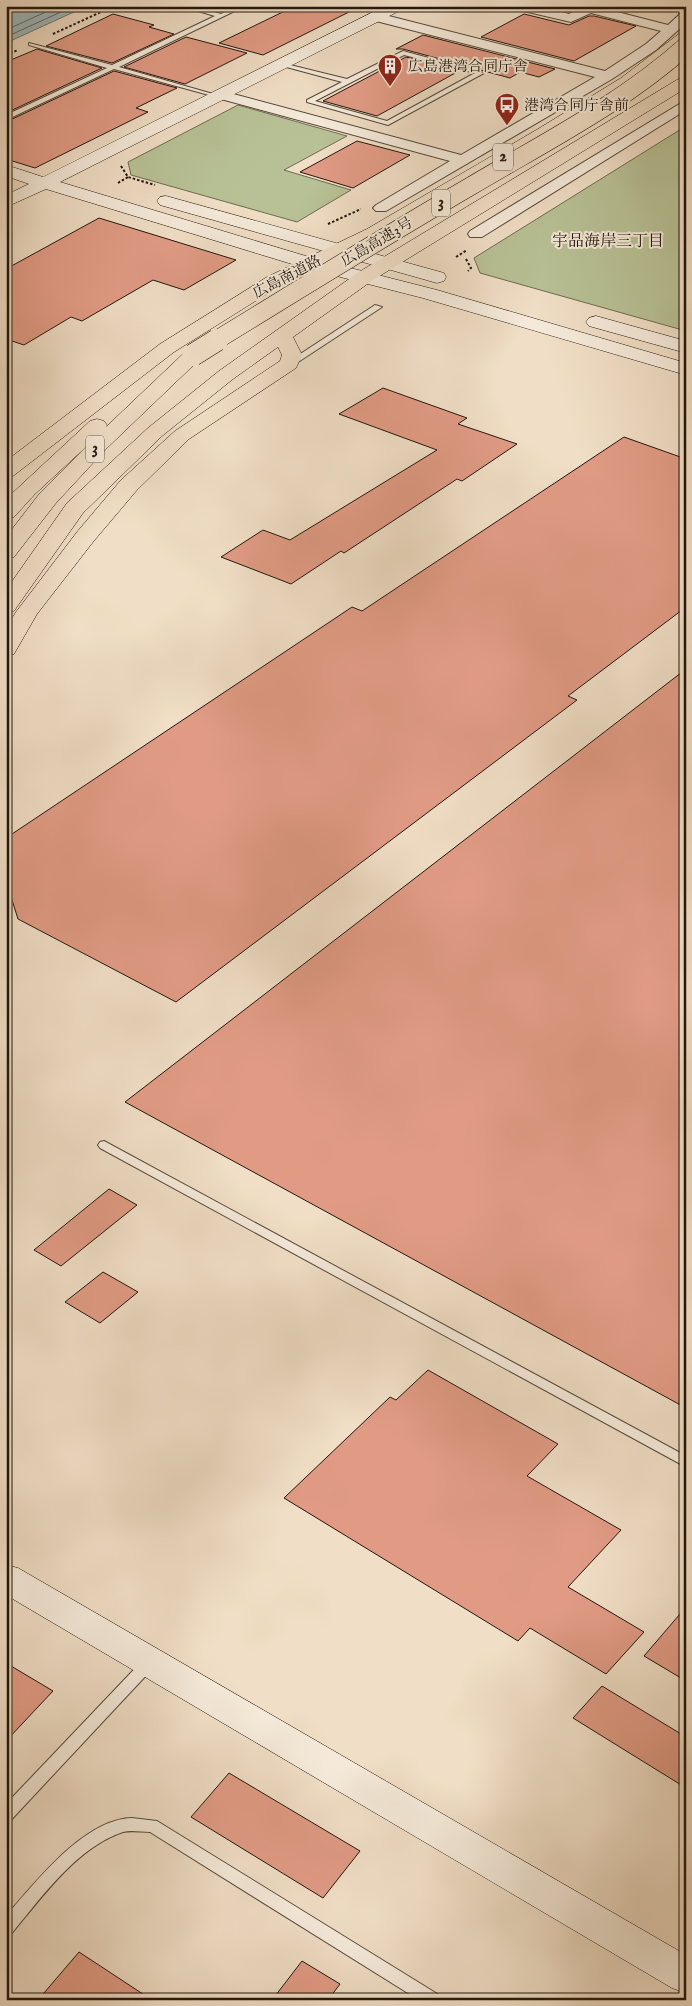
<svg xmlns="http://www.w3.org/2000/svg" width="692" height="2006" font-family="'IM FELL English','Noto Serif JP',serif">
<rect width="100%" height="100%" fill="#f0dec6"/>
<filter id="stains"><feTurbulence type="fractalNoise" baseFrequency=".004" numOctaves="4"/><feColorMatrix values="0 0 0 0 .2 0 0 0 0 .09 0 0 0 0 .02 0 0 0 .5 -.17"/></filter>
<radialGradient id="worn" r=".72"><stop offset=".6" stop-color="#630" stop-opacity="0"/><stop offset="1" stop-color="#630" stop-opacity=".3"/></radialGradient>
<g fill="#b8c196" stroke="#6d6c51">
<path d="M238,105L347,136L284,170L351,190L297,222L131,175L128,162Z"/>
<path d="M686,126V331L480,273L474,258Z"/>
</g>
<path fill="#9dbabe" stroke="#6c7877" d="M6,6H87L6,43Z"/>
<g fill="none" stroke-linecap="round" stroke-linejoin="round">
<g stroke="#606865" stroke-width="1">
<path d="M6,30L59,6"/>
<path d="M6,37L74,6"/>
</g>
</g>
<g fill="#e19b85" stroke="#22160c">
<path d="M295,6H361L263,55L219,43Z"/>
<path d="M113,14L154,25L149,27L174,34L112,63L46,46Z"/>
<path d="M524,14L569,25L589,16H594L636,26L574,61L481,37Z"/>
<path d="M423,35L555,69L539,77L520,72L510,78L403,49H396Z"/>
<path d="M186,37L247,53L185,84L124,67Z"/>
<path d="M37,49L102,68L6,113V62Z"/>
<path d="M406,57L459,71L377,116L323,101Z"/>
<path d="M114,71L177,88L136,108L148,112L35,168L6,159V122Z"/>
<path d="M357,141L410,155L353,188L300,172Z"/>
<path d="M99,218L236,260L184,290L153,280L82,321L71,317L24,345L6,339V269Z"/>
<path d="M383,388L467,418L458,424L517,444L462,481L457,479L344,553L341,551L291,584L221,557L263,530L290,540L437,450L339,414Z"/>
<path d="M624,437L686,459V607L568,696L577,700L176,1002L18,919L6,881V838L352,607L362,611Z"/>
<path d="M686,669V1408L125,1102Z"/>
<path d="M109,1189L137,1205L61,1266L34,1250Z"/>
<path d="M103,1272L138,1292L100,1323L65,1302Z"/>
<path d="M428,1370L558,1444L527,1476L621,1530L568,1587L644,1632L606,1674L530,1628L518,1641L284,1498L390,1397L396,1400Z"/>
<path d="M686,1607V1681L644,1656Z"/>
<path d="M6,1663L53,1691L6,1741Z"/>
<path d="M602,1686L686,1737V1788L573,1718Z"/>
<path d="M229,1773L360,1851L323,1898L191,1817Z"/>
<path d="M79,1952L152,2000H38Z"/>
<path d="M302,1961L340,1984L328,2000H272Z"/>
</g>
<g fill="none" stroke-linecap="round" stroke-linejoin="round">
<defs>
<g id="lane">
<path d="M181,6H192L221,14L236,6H245L119,67L220,96V98L114,69L6,120V115L107,68L29,45V43L112,65L215,16Z"/>
<path d="M403,51L484,73L388,125L307,102V100L342,82L279,65L282,63L347,79ZM404,55L475,73L387,121L315,101Z"/>
<path d="M375,305L382,307L292,366L285,364Z"/>
<path d="M104,1141L686,1456V1467L100,1148L98,1145L100,1142Z"/>
<path d="M149,1657L154,1659L156,1663L154,1667L11,1820L6,1821V1804L144,1659Z"/>
<path d="M132,1818L157,1821L439,1995L441,2000H419L150,1832C141,1832 131,1830 123,1832C77,1847 41,1898 12,1933L6,1935V1916C35,1883 84,1819 132,1818Z"/>
</g>
<g id="street">
<path d="M513,6H538L569,14L584,6H594L668,25L681,13L686,12V23L656,50L612,79L386,211H376L373,208L376,205L450,161L217,98L215,95L217,92L222,91L461,155L595,77L372,20L370,17L372,14L377,13L605,71L646,44L661,31L591,13L571,22L515,9Z"/>
<path d="M686,100V110L482,237H470L468,234L470,231Z"/>
</g>
<g id="secondary">
<path d="M385,6H406L403,9L60,182L319,260L437,290L686,363V375L423,298L305,268L46,189L6,207V195L29,184L6,176V165L43,177Z"/>
<path d="M166,196L444,273L446,277L444,281L437,283L430,281L160,205L157,201L160,197Z"/>
<path d="M596,316L686,341V353L589,326L586,322L589,318Z"/>
<path d="M6,1565L18,1568L686,1955V1993L672,1988L6,1595Z"/>
</g>
<g id="highway">
<path d="M686,31V44L633,84L550,137L379,237L281,285L174,352L13,476L6,478V461L160,344L267,277L367,229L538,129L621,78L680,33Z"/>
<path d="M686,76V88L373,280L293,337L302,355L296,368L189,439L137,490L93,542L37,614L14,654L6,656V628L16,612L77,532L121,480L175,431L280,361L282,355L278,347L233,379L162,436L83,513L14,611L6,613V590L67,503L148,428L219,371L359,272L680,78Z"/>
<path d="M193,349L200,351L203,355L200,359L107,448L56,503L14,557L6,559V537L40,493L89,444L35,494L14,517L6,518V499L90,421L97,419L104,421L107,425L106,427L186,351Z"/>
</g>
</defs>
<use href="#lane" stroke="#56483a" stroke-width="2"/>
<use href="#street" stroke="#56483a" stroke-width="2"/>
<use href="#secondary" stroke="#22160c" stroke-width="1"/>
<use href="#highway" stroke="#22160c" stroke-width="1"/>
<g stroke="#22160c" stroke-width="2" stroke-dasharray="2.5 2" stroke-linecap="butt">
<path d="M53,34L114,6"/>
<path d="M6,55L18,50"/>
<path d="M121,166L128,177L155,185"/>
<path d="M118,183L128,177"/>
<path d="M328,224L361,209"/>
<path d="M456,257L467,250"/>
<path d="M466,259L471,268L468,271"/>
</g>
<use href="#lane" fill="#f5eada" fill-rule="evenodd"/>
<use href="#street" fill="#f5eada" fill-rule="evenodd"/>
<use href="#secondary" fill="#f5eada" fill-rule="evenodd"/>
<use href="#highway" fill="#f0dec6" fill-rule="evenodd"/>
<defs>
<path id="highway-bridge-far1" d="M215,341C300,289 385,236 471,186C545,142 621,104 686,46"/>
<path id="highway-bridge" d="M193,355L217,340"/>
</defs>
<use href="#highway-bridge-far1" stroke="#22160c" stroke-width="19" stroke-linecap="butt"/>
<use href="#highway-bridge" stroke="#22160c" stroke-width="23" stroke-linecap="butt"/>
<use href="#highway-bridge-far1" stroke="#f0dec6" stroke-width="18"/>
<use href="#highway-bridge" stroke="#f0dec6" stroke-width="22"/>
</g>
<defs>
<symbol id="building-pin" viewBox="-11 -11 22 30"><path d="M0 17L-7.5 6A9.5 9.5 0 1 1 7.5 6Z" fill="#8f2418" stroke="#f5eada"/><path d="M-4-6H4V6H1V3H-1V6H-4ZM-2.5-4.3h1.7v1.8h-1.7ZM.8-4.3h1.7v1.8H.8ZM-2.5-1h1.7V.8h-1.7ZM.8-1h1.7V.8H.8Z" fill="#fff"/></symbol>
<symbol id="bus-pin" viewBox="-11 -11 22 30"><path d="M0 17L-7.5 6A9.5 9.5 0 1 1 7.5 6Z" fill="#8f2418" stroke="#f5eada"/><path d="M-5-6H5V4H4V6H2V4H-2V6H-4V4H-5ZM-3.5-4V0h7V-4ZM-3.5 1.2v1.5H-2V1.2ZM2 1.2v1.5H3.5V1.2Z" fill="#fff"/></symbol>
</defs>
<g fill-rule="evenodd">
<use href="#building-pin" x="376" y="52" width="28" height="38"/>
<use href="#bus-pin" x="493" y="91" width="28" height="38"/>
</g>
<g text-anchor="middle" dominant-baseline="central" stroke-width="4" stroke-linejoin="round" paint-order="stroke">
<g font-size="15" fill="#22160c" stroke="#f5eada" text-anchor="start">
<text x="408" y="66">広島港湾合同庁舎</text>
<text x="524" y="105">港湾合同庁舎前</text>
</g>
<g font-size="15" fill="#22160c" stroke="#f5eada">
<text transform="translate(377 242) rotate(-31)">広島高速3号</text>
<text transform="translate(287 277) rotate(-28)">広島南道路</text>
</g>
<g fill="#f5eada" stroke="#61564a" stroke-width="1">
<rect x="493" y="143.5" width="20" height="27" rx="4"/>
<rect x="432" y="189.5" width="18" height="27" rx="4"/>
<rect x="86" y="435.5" width="18" height="27" rx="4"/>
</g>
<g font-size="16" font-weight="bold" fill="#22160c">
<text x="503" y="157">2</text>
<text x="441" y="203">3</text>
<text x="95" y="449">3</text>
</g>
<g font-size="16" fill="#22160c" stroke="#f5eada">
<text x="608" y="242">宇品海岸三丁目</text>
</g>
</g>
<rect width="692" height="2006" fill="none" stroke="#f0dec6" stroke-width="25"/>
<rect x="8" y="8" width="677" height="1991" fill="none" stroke="#22160c" stroke-width="2.5"/>
<rect x="12" y="12" width="667" height="1981" fill="none" stroke="#22160c"/>
<rect width="100%" height="100%" filter="url(#stains)"/>
<rect width="100%" height="100%" fill="url(#worn)"/>
</svg>
